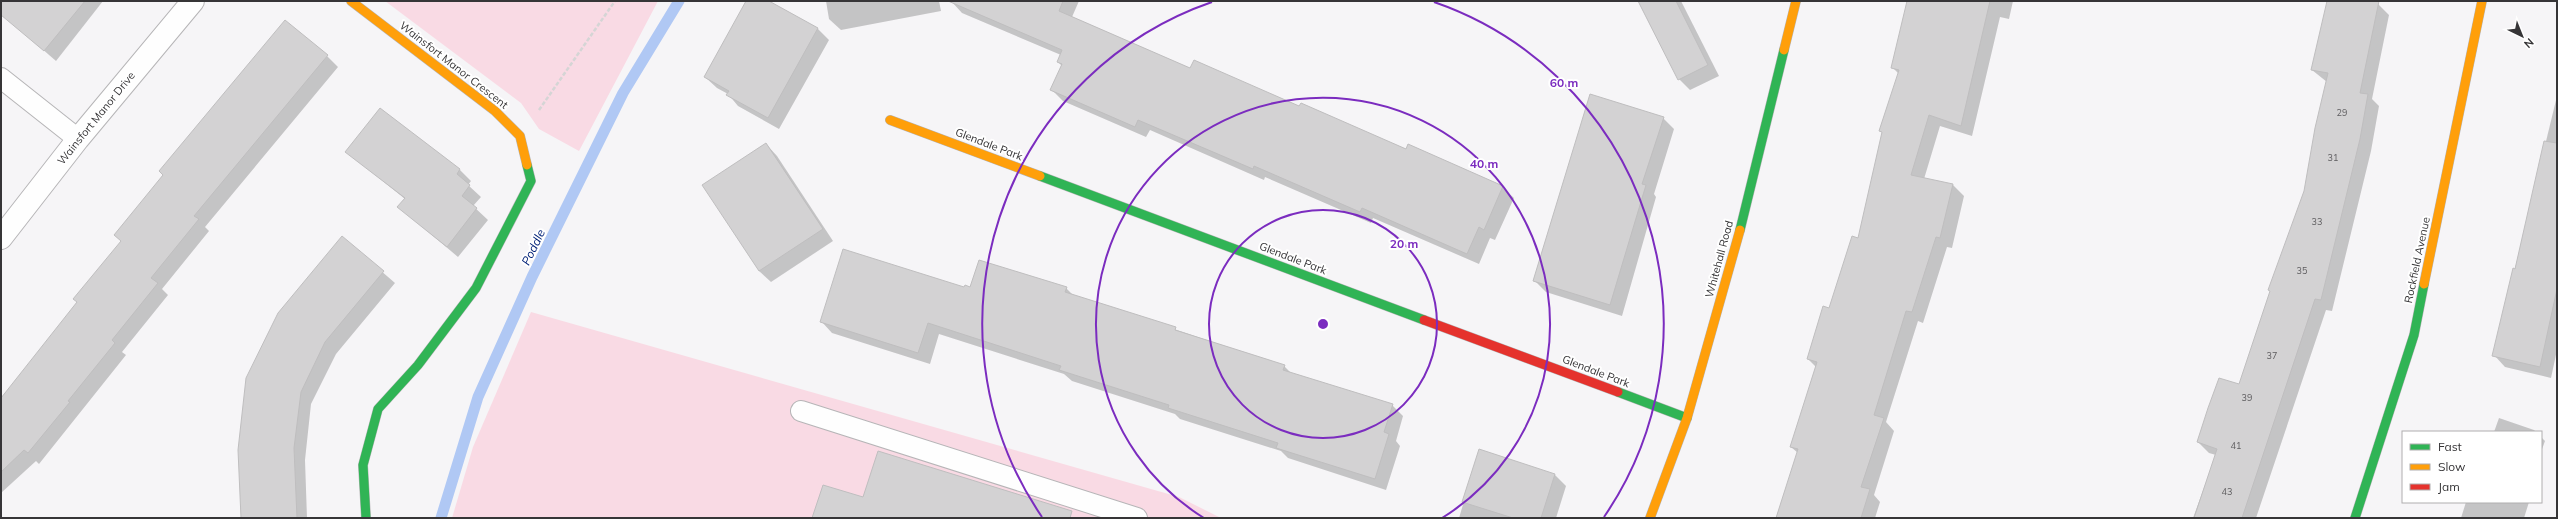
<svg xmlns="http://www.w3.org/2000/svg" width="2558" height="519" font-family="Mulish,sans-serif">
<rect width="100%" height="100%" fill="#f6f5f7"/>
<g fill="#f9dae4">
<path d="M385,1H658L579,151L539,129L521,103Z"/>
<path d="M531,312L1179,497L1221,518H452L473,447Z"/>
</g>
<g fill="#0003">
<path d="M14,1H103L56,61L3,15Z"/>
<path d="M747,1L777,6L818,29L829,40L779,129L738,106L728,94L717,88L705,77Z"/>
<path d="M826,1H939L941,11L841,30L829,19Z"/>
<path d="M951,1H1079L1072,17L1191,69L1300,108L1502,187L1514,198L1495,240L1490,238L1479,264L1373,218L1371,223L1265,177L1264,180L1150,130L1146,137L1063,101L1052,90L1062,66L1058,62L1061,55L962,13Z"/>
<path d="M1639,1H1681L1719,76L1690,90L1679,79Z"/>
<path d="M1917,1H2013L2009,19L2000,17L1972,136L1940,126L1924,179L1953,185L1964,196L1952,248L1947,247L1923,323L1918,321L1886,422L1894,431L1874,495L1880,502L1875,518H1776L1798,453L1791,447L1816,367L1808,359L1859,239L1883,133L1881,131L1899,74L1893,68Z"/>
<path d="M2328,1H2375L2389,15L2372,99L2379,106L2371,151L2332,311L2326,310L2256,518H2193L2216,455L2209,453L2198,442L2240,386L2305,191L2327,82L2312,70Z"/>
<path d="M327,56L338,67L205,227L209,231L162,289L168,295L122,352L126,355L39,464L36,461L1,493V399Z"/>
<path d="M2557,96V350L2551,378L2505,367L2494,355Z"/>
<path d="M380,110L460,170L471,181L468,185L481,197L473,206L488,220L458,257L399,207L405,199L347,152Z"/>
<path d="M1663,118L1674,129L1654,194L1656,197L1622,316L1546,292L1535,281Z"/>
<path d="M766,144L777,156L833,241L771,282L759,271Z"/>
<path d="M342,237L395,283L336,354L311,404L305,460L307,518H241Z"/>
<path d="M965,288H1066L1073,295L1284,366L1292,374L1392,405L1403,416L1396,441L1400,446L1386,490L1288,458L1281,451L1180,419L1175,414L1072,381L1064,374L939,334L930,364L832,333L821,321Z"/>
<path d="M2499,418L2534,430L2536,432H2494Z"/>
<path d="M2541,437L2545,441L2541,452Z"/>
<path d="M1479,451L1555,475L1566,486L1556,518H1459Z"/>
<path d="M2466,502H2529L2524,518H2461Z"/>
</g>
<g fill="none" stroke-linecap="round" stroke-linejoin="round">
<path stroke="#b0c8f4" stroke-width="11" d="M441,518L478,397L532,277L623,93L679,1"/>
</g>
<g fill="#d3d2d3" stroke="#bfbebf">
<path d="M1,1H85L44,51L1,15Z"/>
<path d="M746,1H769L818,28L768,118L726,95L729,91L704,77Z"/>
<path d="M948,1H1063L1059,11L1190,68L1194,60L1299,106L1301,103L1406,149L1408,144L1503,186L1484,230L1479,227L1467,254L1362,208L1360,212L1254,166L1253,169L1138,120L1135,127L1050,90L1062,64L1057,62L1062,50Z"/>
<path d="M1638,1H1676L1708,65L1678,80Z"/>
<path d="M1907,1H1990L1961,126L1929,115L1911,175L1953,184L1940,238L1936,237L1912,312L1906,311L1874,415L1884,418L1861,487L1870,489L1861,518H1776L1798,449L1790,447L1817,362L1807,359L1823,306L1829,308L1852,236L1858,238L1882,132L1879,131L1899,70L1891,68Z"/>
<path d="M2327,1H2379L2360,93L2368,94L2360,139L2321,300L2315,299L2242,518H2194L2217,449L2197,442L2208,408L2219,378L2239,384L2270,291L2268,290L2304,191L2315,128L2328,73L2311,70Z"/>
<path d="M285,20L328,55L194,216L199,219L151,278L158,283L112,340L115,343L68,401L70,402L28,453L24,450L1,472V398L77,302L73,299L121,241L114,235L163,175L159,171Z"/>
<path d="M1590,94L1664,117L1642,184L1646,185L1610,305L1533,281Z"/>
<path d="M380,108L460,169L457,174L470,185L462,196L477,208L447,247L397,207L405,198L345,152Z"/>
<path d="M2544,141L2557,143V289L2540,367L2492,356L2513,268L2515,269Z"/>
<path d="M766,143L823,229L759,271L702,185Z"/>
<path d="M342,236L384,271L325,342L301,392L294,448L297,518H241L238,450L246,378L278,313Z"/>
<path d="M843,249L964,287L965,285L970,287L979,260L1067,287L1065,292L1176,327L1175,330L1285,365L1283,370L1393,404L1384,432L1389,434L1375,479L1276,448L1278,443L1168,408L1169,405L1059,370L1061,366L928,323L918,353L820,322Z"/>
<path d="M1479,449L1555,474L1541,518H1513L1462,502Z"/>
<path d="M878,451L1072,511L1070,518H812L823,485L863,497Z"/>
</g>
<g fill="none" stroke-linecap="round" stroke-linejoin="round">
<defs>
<g id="lane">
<path d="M1,78L78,139"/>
<path d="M801,411L1137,518"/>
</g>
<path id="street" d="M1,238L78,139L193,1"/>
<g id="fast">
<path d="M1040,176L1424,320"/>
<path d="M1740,230L1784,50"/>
<path d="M1618,392L1687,418"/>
<path d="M366,518L363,465L378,409L418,365L476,288L531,181L527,165"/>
<path d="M2355,518L2414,335L2424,284"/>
</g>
<g id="slow">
<path d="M351,1L495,111L520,136L527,165"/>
<path d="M1784,50L1796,1"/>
<path d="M890,120L1040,176"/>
<path d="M2424,284L2482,1"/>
<path d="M1650,518L1687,418L1740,230"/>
</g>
<path id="jam" d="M1424,320L1618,392"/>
</defs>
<use href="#lane" stroke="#b6b5b7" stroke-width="22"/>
<use href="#street" stroke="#b6b5b7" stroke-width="24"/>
<use href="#fast" stroke="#b6b5b7" stroke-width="10"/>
<use href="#slow" stroke="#b6b5b7" stroke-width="10"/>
<use href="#jam" stroke="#b6b5b7" stroke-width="10"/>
<path stroke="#d5d5d5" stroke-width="2.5" stroke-dasharray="4 2" stroke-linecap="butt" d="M539,110L615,1"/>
<use href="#lane" stroke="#fefefe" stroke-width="20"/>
<use href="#street" stroke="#fefefe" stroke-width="22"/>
<use href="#fast" stroke="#30b455" stroke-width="9"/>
<use href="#slow" stroke="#ff9f0a" stroke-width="9"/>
<use href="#jam" stroke="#e5322d" stroke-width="9"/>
</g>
<g fill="none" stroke="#7b2cbf" stroke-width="2">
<circle cx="1323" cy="324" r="114"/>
<path d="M1204 518A227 227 0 1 1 1442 518"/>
<path d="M1042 517A341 341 0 0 1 1212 2M1434 2A341 341 0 0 1 1604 517"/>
</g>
<g text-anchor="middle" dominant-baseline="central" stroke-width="4" stroke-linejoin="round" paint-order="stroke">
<g font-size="9" fill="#5d5c5e">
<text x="2342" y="112">29</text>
<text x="2333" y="157">31</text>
<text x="2317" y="221">33</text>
<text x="2302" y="270">35</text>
<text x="2272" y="355">37</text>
<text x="2247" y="397">39</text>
<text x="2236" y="445">41</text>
<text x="2227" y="491">43</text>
</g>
<g font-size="11" fill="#363537" stroke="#fff">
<text transform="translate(454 65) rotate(38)">Wainsfort Manor Crescent</text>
<text transform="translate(96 118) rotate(-51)">Wainsfort Manor Drive</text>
<text transform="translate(989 144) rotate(21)">Glendale Park</text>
<text transform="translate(1293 258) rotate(21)">Glendale Park</text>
<text transform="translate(1719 259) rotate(-75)">Whitehall Road</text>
<text transform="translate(2417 260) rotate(-78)">Rockfield Avenue</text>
<text transform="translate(1596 371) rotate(21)">Glendale Park</text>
</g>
<g font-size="12" font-style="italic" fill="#002077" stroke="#fff">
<text transform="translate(533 247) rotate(-64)">Poddle</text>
</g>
</g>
<circle cx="1323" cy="324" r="6" fill="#7b2cbf" stroke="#fff" stroke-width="2"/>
<g font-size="12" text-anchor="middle" font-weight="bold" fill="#7b2cbf" stroke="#fff" stroke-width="4" stroke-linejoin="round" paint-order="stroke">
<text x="1564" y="87">60 m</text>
<text x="1484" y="168">40 m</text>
<text x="1404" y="248">20 m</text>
</g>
<rect width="2558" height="519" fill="none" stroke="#363537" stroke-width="4"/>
<rect x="2402" y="431" width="140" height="72" fill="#ffffff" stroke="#afaeaf"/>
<rect x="2410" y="444" width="20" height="6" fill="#30b455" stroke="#afaeaf"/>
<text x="2438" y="451" font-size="12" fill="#363537">Fast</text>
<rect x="2410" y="464" width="20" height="6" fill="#ff9f0a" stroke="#afaeaf"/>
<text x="2438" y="471" font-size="12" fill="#363537">Slow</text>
<rect x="2410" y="484" width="20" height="6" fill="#e5322d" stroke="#afaeaf"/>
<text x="2438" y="491" font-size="12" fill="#363537">Jam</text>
<g transform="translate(2522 36) rotate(137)" stroke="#ffffff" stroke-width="3" paint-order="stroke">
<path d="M0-3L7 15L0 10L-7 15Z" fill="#363537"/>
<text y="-6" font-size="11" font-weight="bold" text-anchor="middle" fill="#363537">N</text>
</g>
</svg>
